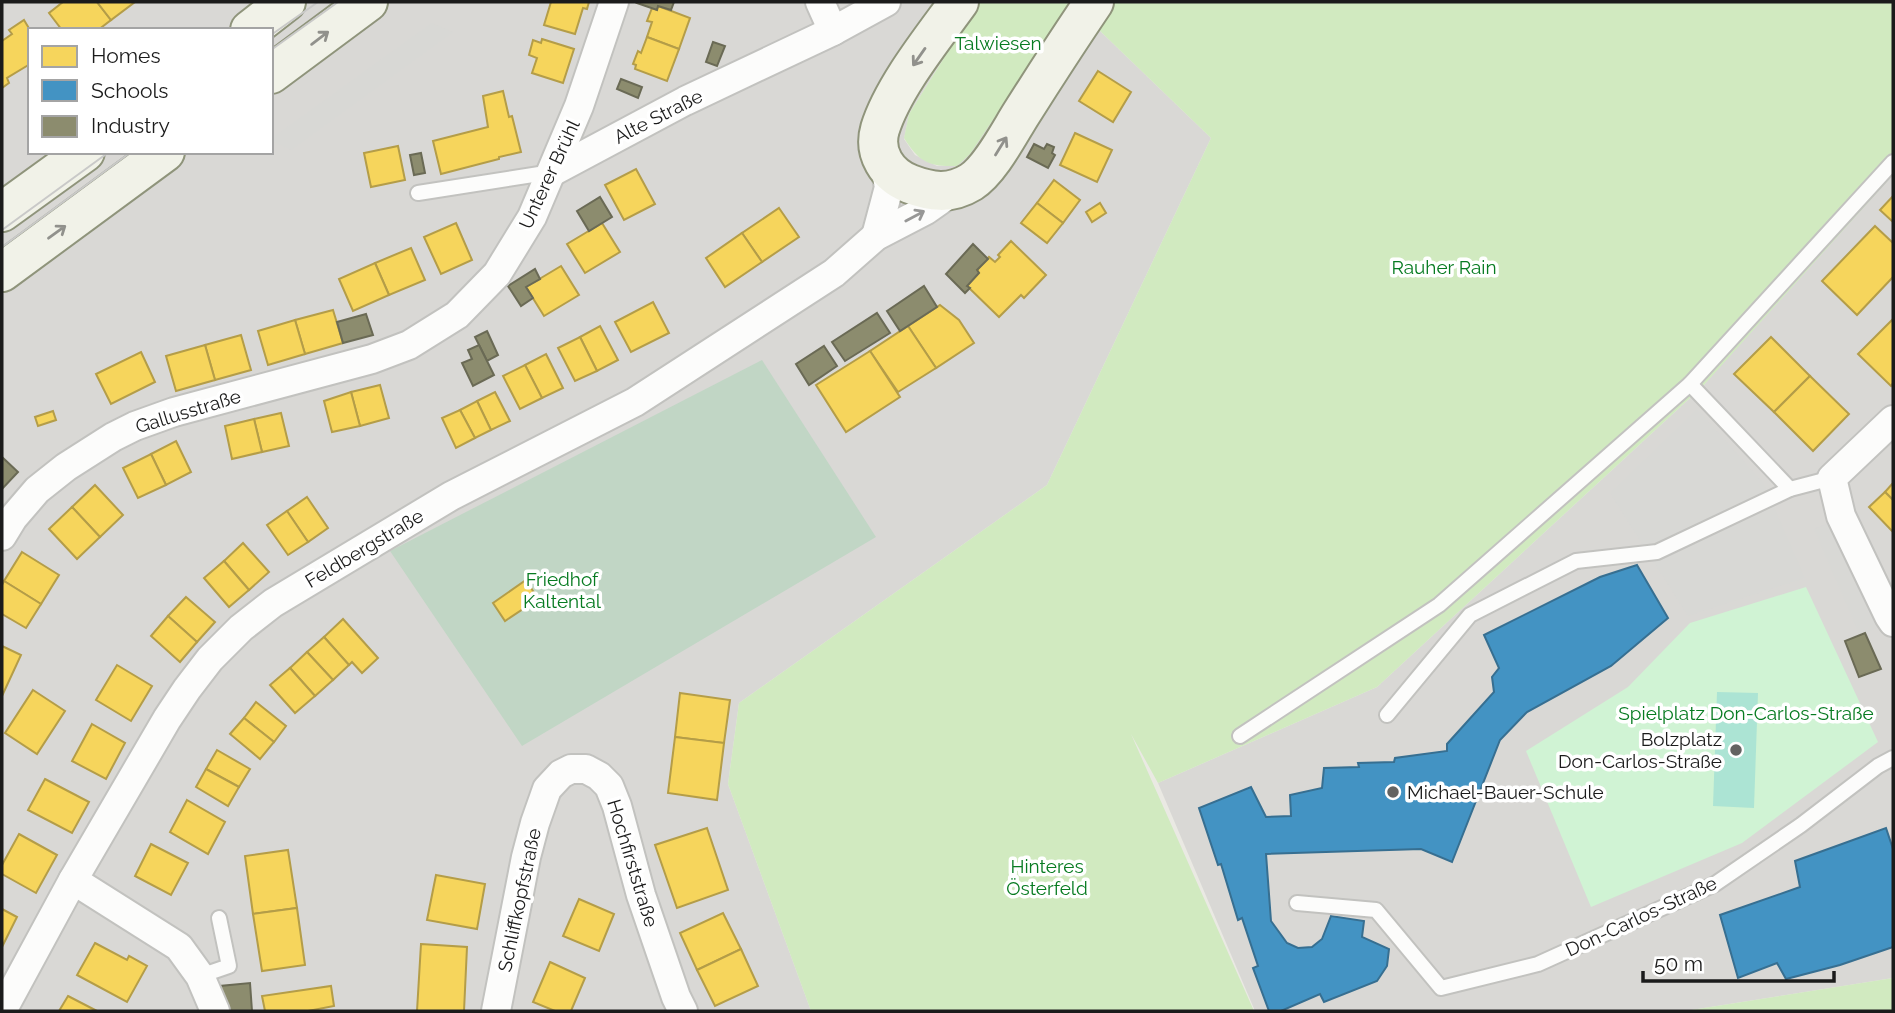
<svg xmlns="http://www.w3.org/2000/svg" width="1895" height="1013" font-family="Raleway,sans-serif">
<rect width="100%" height="100%" fill="#eae9e3"/>
<g fill="#d9d8d5" fill-rule="evenodd">
<path d="M2,2H979L909,114L904,139L915,155L937,166H957L1071,3L1211,138L1047,485L739,703L728,784L811,1011H2ZM30,30H271V152H30Z"/>
<path d="M1893,167V978L1685,1011H1255L1158,783L1377,687L1703,386Z"/>
</g>
<g fill="#d1eac0">
<path d="M979,2H1893V175L1703,386L1377,687L1158,783L1131,734L1254,1011H811L728,784L739,703L1047,485L1211,138L1071,3L970,154L957,166C929,167 919,162 904,138L909,114Z"/>
<path d="M1893,978V1011H1685Z"/>
</g>
<path fill="#c1d6c5" d="M762,360L876,537L522,746L390,551Z"/>
<path fill="#d0f3d4" d="M1806,587L1878,742L1742,843L1591,907L1526,751L1628,687L1690,623Z"/>
<path fill="#ace4d4" d="M1717,692L1758,693L1754,808L1713,806Z"/>
<g fill="#d8d8d5">
<path d="M432,23L453,32L291,150L271,141V139Z"/>
<path d="M1697,409L1764,484L1805,578L1688,616L1610,493Z"/>
<path d="M1834,521L1879,627L1860,635L1814,529Z"/>
</g>
<g fill="#f6d55c" stroke="#b49d48" stroke-width="2">
<path d="M63,2H97L111,20L98,30H62L49,13Z"/>
<path d="M97,2H135L111,20Z"/>
<path d="M551,2H589L587,9L583,8L575,34L544,25Z"/>
<path d="M658,6L690,18L679,49L647,37L652,22L647,21L652,8L657,10Z"/>
<path d="M24,20L30,30V64L7,78L9,83L2,88V41L12,34L9,30Z"/>
<path d="M647,37L679,49L667,81L635,69L636,65L633,64L638,51L641,53Z"/>
<path d="M542,39L574,49L563,83L532,73L537,58L529,55L533,40L541,43Z"/>
<path d="M1098,71L1131,92L1113,122L1079,101Z"/>
<path d="M503,91L509,117L512,116L521,152L499,157V159L441,174L433,141L488,127L483,96Z"/>
<path d="M1075,133L1112,150L1097,182L1060,165Z"/>
<path d="M398,146L405,180L371,187L364,153Z"/>
<path d="M636,169L655,204L624,220L605,185Z"/>
<path d="M1054,180L1080,200L1063,223L1037,203Z"/>
<path d="M1893,196V222L1880,210Z"/>
<path d="M1037,203L1063,223L1047,243L1021,223Z"/>
<path d="M1100,203L1106,213L1092,222L1086,212Z"/>
<path d="M779,208L799,237L762,262L742,233Z"/>
<path d="M456,223L472,260L441,274L424,237Z"/>
<path d="M602,223L620,252L585,273L567,244Z"/>
<path d="M1875,226L1893,243V277L1857,315L1822,281Z"/>
<path d="M742,233L762,262L725,287L706,258Z"/>
<path d="M1011,241L1046,275L1024,298L1021,295L999,317L967,286L979,273L977,270L989,257L995,262L1000,257L998,255Z"/>
<path d="M411,248L425,280L389,295L375,263Z"/>
<path d="M375,263L389,295L353,311L339,279Z"/>
<path d="M561,266L579,295L544,316L526,287Z"/>
<path d="M653,302L669,333L631,352L615,322Z"/>
<path d="M940,305L959,320L974,343L936,368L908,326Z"/>
<path d="M333,310L343,343L305,354L295,320Z"/>
<path d="M1893,319V383L1891,386L1858,354Z"/>
<path d="M295,320L305,354L268,365L258,331Z"/>
<path d="M600,326L618,360L597,371L580,337Z"/>
<path d="M908,326L936,368L898,392L870,351Z"/>
<path d="M241,335L251,370L215,380L205,345Z"/>
<path d="M580,337L597,371L575,381L558,348Z"/>
<path d="M1771,337L1810,376L1774,412L1734,374Z"/>
<path d="M205,345L215,380L176,391L166,356Z"/>
<path d="M870,351L900,397L846,432L816,385Z"/>
<path d="M141,352L155,382L111,404L96,374Z"/>
<path d="M546,354L563,388L542,398L525,365Z"/>
<path d="M525,365L542,398L520,409L503,376Z"/>
<path d="M1810,376L1849,414L1813,451L1774,412Z"/>
<path d="M380,385L389,418L360,426L351,392Z"/>
<path d="M351,392L360,426L332,432L324,401Z"/>
<path d="M495,392L510,421L491,430L477,401Z"/>
<path d="M477,401L491,430L475,438L460,410Z"/>
<path d="M460,410L475,438L456,448L442,418Z"/>
<path d="M53,411L56,420L38,426L35,417Z"/>
<path d="M281,413L289,446L262,452L254,419Z"/>
<path d="M254,419L262,452L232,459L225,426Z"/>
<path d="M176,441L191,472L166,485L151,454Z"/>
<path d="M151,454L166,485L138,498L123,468Z"/>
<path d="M1893,483V500L1885,492Z"/>
<path d="M95,485L123,515L100,537L72,507Z"/>
<path d="M1885,492L1893,500V532L1869,507Z"/>
<path d="M307,497L328,528L308,542L287,511Z"/>
<path d="M72,507L100,537L77,559L49,529Z"/>
<path d="M287,511L308,542L288,555L267,525Z"/>
<path d="M243,543L269,572L249,590L224,561Z"/>
<path d="M22,552L59,575L41,604L4,581Z"/>
<path d="M224,561L249,590L229,607L204,578Z"/>
<path d="M526,580L538,599L505,621L493,603Z"/>
<path d="M4,581L41,604L26,628L2,614V585Z"/>
<path d="M186,597L215,622L197,642L168,616Z"/>
<path d="M168,616L197,642L180,662L151,636Z"/>
<path d="M343,619L378,658L362,673L352,662L349,665L324,637Z"/>
<path d="M324,637L349,665L333,680L307,652Z"/>
<path d="M2,646L21,655L2,696Z"/>
<path d="M307,652L333,680L315,696L290,668Z"/>
<path d="M117,665L152,686L131,721L96,700Z"/>
<path d="M290,668L315,696L295,713L270,685Z"/>
<path d="M33,690L65,711L37,754L5,733Z"/>
<path d="M680,693L730,700L724,743L675,737Z"/>
<path d="M256,702L286,726L274,742L244,718Z"/>
<path d="M244,718L274,742L260,759L230,734Z"/>
<path d="M92,724L125,743L106,779L72,761Z"/>
<path d="M675,737L724,743L717,800L668,793Z"/>
<path d="M217,750L250,769L239,787L206,769Z"/>
<path d="M206,769L239,787L228,806L196,787Z"/>
<path d="M45,779L89,802L72,833L28,810Z"/>
<path d="M187,800L225,822L208,854L170,832Z"/>
<path d="M707,828L728,890L677,908L655,845Z"/>
<path d="M19,834L57,855L36,893L2,874V865Z"/>
<path d="M151,844L188,863L171,895L135,876Z"/>
<path d="M288,850L297,908L253,914L245,856Z"/>
<path d="M436,875L485,884L477,929L427,920Z"/>
<path d="M579,899L614,914L599,951L563,936Z"/>
<path d="M297,908L305,965L262,971L253,914Z"/>
<path d="M2,909L17,917L2,947Z"/>
<path d="M723,913L741,949L697,970L680,933Z"/>
<path d="M95,943L127,960L129,956L147,966L127,1002L77,975Z"/>
<path d="M421,944L467,947L464,1011H417Z"/>
<path d="M741,949L758,986L715,1006L697,970Z"/>
<path d="M550,962L585,978L571,1011H555L533,1002Z"/>
<path d="M331,986L334,1006L308,1011H265L262,996Z"/>
<path d="M68,996L97,1011H59Z"/>
</g>
<g fill="#4393c3" stroke="#376f91" stroke-width="2">
<path d="M1637,565L1668,618L1611,666L1527,712L1500,740L1452,862L1421,849L1266,854L1271,921L1287,943L1298,948L1312,947L1322,939L1331,916L1364,921L1362,937L1389,949L1387,966L1377,981L1324,1002L1320,994L1281,1011H1269L1253,968L1258,966L1242,918L1238,920L1221,864L1218,865L1199,808L1251,787L1266,817L1291,816L1290,795L1322,788L1324,768L1359,767L1358,763L1394,762L1395,758L1447,751V744L1494,692L1492,677L1499,668L1484,635L1600,577Z"/>
<path d="M1886,828L1893,849V947L1840,965L1786,979L1777,963L1738,978L1720,915L1800,887L1795,861Z"/>
</g>
<g fill="#8c8c6e" stroke="#6a6a55" stroke-width="2">
<path d="M638,2H674L671,10L658,6L657,10L637,3Z"/>
<path d="M713,42L725,46L717,66L706,62Z"/>
<path d="M621,79L642,87L638,98L617,89Z"/>
<path d="M1034,144L1044,149L1047,144L1054,147L1052,153L1055,155L1048,168L1027,157Z"/>
<path d="M421,153L425,173L414,175L410,155Z"/>
<path d="M600,197L612,217L589,231L577,211Z"/>
<path d="M973,244L988,259L977,270L979,273L967,286L970,288L965,293L946,274Z"/>
<path d="M535,269L540,279L526,287L533,298L521,306L508,286Z"/>
<path d="M924,286L937,307L900,331L887,311Z"/>
<path d="M877,313L890,333L845,361L832,342Z"/>
<path d="M366,314L373,335L343,343L337,322Z"/>
<path d="M487,331L498,355L487,361L475,337Z"/>
<path d="M479,345L494,375L473,386L462,363L472,359L468,350Z"/>
<path d="M824,346L837,366L809,385L796,364Z"/>
<path d="M2,457L18,472L2,489Z"/>
<path d="M1865,633L1881,669L1859,677L1845,641Z"/>
<path d="M250,983L252,1011H230V1009L226,1010L220,986Z"/>
</g>
<g fill="none" stroke-linecap="round" stroke-linejoin="round">
<defs>
<g id="service">
<path d="M418,193L552,172"/>
<path d="M1690,384L1790,489"/>
<path d="M1387,715L1470,615L1576,561L1657,552L1790,489L1832,478"/>
<path d="M1240,736L1439,605L1690,384L1893,162"/>
<path d="M1297,903L1376,910L1441,988L1538,964L1715,884L1801,825L1878,766L1893,758"/>
<path d="M200,976L229,966L219,918"/>
</g>
<g id="minor">
<path d="M820,2L833,31"/>
<path d="M552,172L685,101L833,31L886,2"/>
<path d="M876,236L889,187L885,167"/>
<path d="M1893,420L1832,478L1841,516L1889,616L1893,622"/>
<path d="M2,536L13,518L37,490L66,467L113,437L135,426L174,412L372,359L409,345L457,315L497,274L532,217L579,106L614,2"/>
<path d="M73,880L179,947L200,976L215,1011"/>
<path d="M2,1011L73,880L167,719L187,689L210,659L241,628L273,603L451,496L635,402L834,273L876,236L926,210L953,191"/>
<path d="M496,1011L526,857L535,823L547,789L561,774L571,769H586L599,776L609,786L617,806L641,895L676,997L683,1011"/>
</g>
<g id="secondary">
<path d="M959,2C933,38 893,87 880,129C873,153 887,175 910,184C931,192 950,195 971,182C990,170 1009,133 1021,114C1045,76 1069,39 1094,2"/>
<path d="M250,30L286,2"/>
<path d="M271,74L368,2"/>
<path d="M2,212L85,152"/>
<path d="M2,272L165,152"/>
</g>
</defs>
<use href="#service" stroke="#c2c2bf" stroke-width="18"/>
<use href="#minor" stroke="#c2c2bf" stroke-width="32"/>
<use href="#secondary" stroke="#8f947b" stroke-width="42"/>
<use href="#service" stroke="#fcfcfb" stroke-width="14"/>
<use href="#minor" stroke="#fcfcfb" stroke-width="28"/>
<use href="#secondary" stroke="#f1f2e8" stroke-width="38"/>
<g stroke="#c9c9c8" stroke-width="2">
<path d="M271,35L318,2"/>
<path d="M271,50L338,2"/>
<path d="M2,230L109,152"/>
<path d="M2,247L131,152"/>
</g>
</g>
<defs><path id="oneway-shaft" d="M-6 0H5M1.5-3L5.5 0L1.5 3" fill="none" stroke-width="1.6" stroke-linecap="round" stroke-linejoin="round" transform="scale(1.75)"/></defs>
<g stroke="#91918c">
<use href="#oneway-shaft" transform="translate(320 38) rotate(-37)"/>
<use href="#oneway-shaft" transform="translate(919 57) rotate(125)"/>
<use href="#oneway-shaft" transform="translate(1001 146) rotate(-58)"/>
<use href="#oneway-shaft" transform="translate(57 232) rotate(-36)"/>
</g>
<use stroke="#979796" href="#oneway-shaft" transform="translate(915 216) rotate(-28)"/>
<g fill="#636361" stroke="#fff" stroke-width="2.5">
<circle cx="1736" cy="750" r="7"/>
<circle cx="1393" cy="792" r="7"/>
</g>
<g text-anchor="middle" dominant-baseline="central" stroke-width="7" stroke-linejoin="round" paint-order="stroke">
<g font-size="19" fill="#077b21" stroke="#fff">
<text x="998" y="43">Talwiesen</text>
<text x="1444" y="267">Rauher Rain</text>
<text x="562" y="579">Friedhof<tspan x="562" dy="22">Kaltental</tspan></text>
<text x="1746" y="713">Spielplatz Don-Carlos-Straße</text>
<text x="1047" y="866">Hinteres<tspan x="1047" dy="22">Österfeld</tspan></text>
</g>
<g font-size="19" fill="#1b1b1b" stroke="#fff">
<text transform="translate(658 116) rotate(-27)">Alte Straße</text>
<text transform="translate(549 174) rotate(-65)">Unterer Brühl</text>
<text transform="translate(188 411) rotate(-17)">Gallusstraße</text>
<text transform="translate(364 548) rotate(-31)">Feldbergstraße</text>
<text transform="translate(633 863) rotate(73)">Hochfirststraße</text>
<text transform="translate(519 900) rotate(-78)">Schliffkopfstraße</text>
<text transform="translate(1641 916) rotate(-25)">Don-Carlos-Straße</text>
</g>
<g font-size="19" fill="#1b1b1b" stroke="#fff" text-anchor="end">
<text x="1722" y="739">Bolzplatz<tspan x="1722" dy="22">Don-Carlos-Straße</tspan></text>
<text x="1407" y="792" text-anchor="start">Michael-Bauer-Schule</text>
</g>
</g>
<rect width="1895" height="1013" fill="none" stroke="#1b1b1b" stroke-width="7"/>
<rect x="28" y="28" width="245" height="126" fill="#ffffff" stroke="#a4a4a4" stroke-width="2"/>
<rect x="42" y="46" width="35" height="21" fill="#f6d55c" stroke="#a4a4a4" stroke-width="2"/>
<text x="91" y="63" font-size="21" fill="#1b1b1b">Homes</text>
<rect x="42" y="80" width="35" height="21" fill="#4393c3" stroke="#a4a4a4" stroke-width="2"/>
<text x="91" y="98" font-size="21" fill="#1b1b1b">Schools</text>
<rect x="42" y="116" width="35" height="21" fill="#8c8c6e" stroke="#a4a4a4" stroke-width="2"/>
<text x="91" y="133" font-size="21" fill="#1b1b1b">Industry</text>
<path d="M1643 971v10h191v-10" fill="none" stroke="#1b1b1b" stroke-width="3.5"/>
<text x="1654" y="971" font-size="21" fill="#1b1b1b" stroke="#ffffff" stroke-width="5" paint-order="stroke">50 m</text>
</svg>
